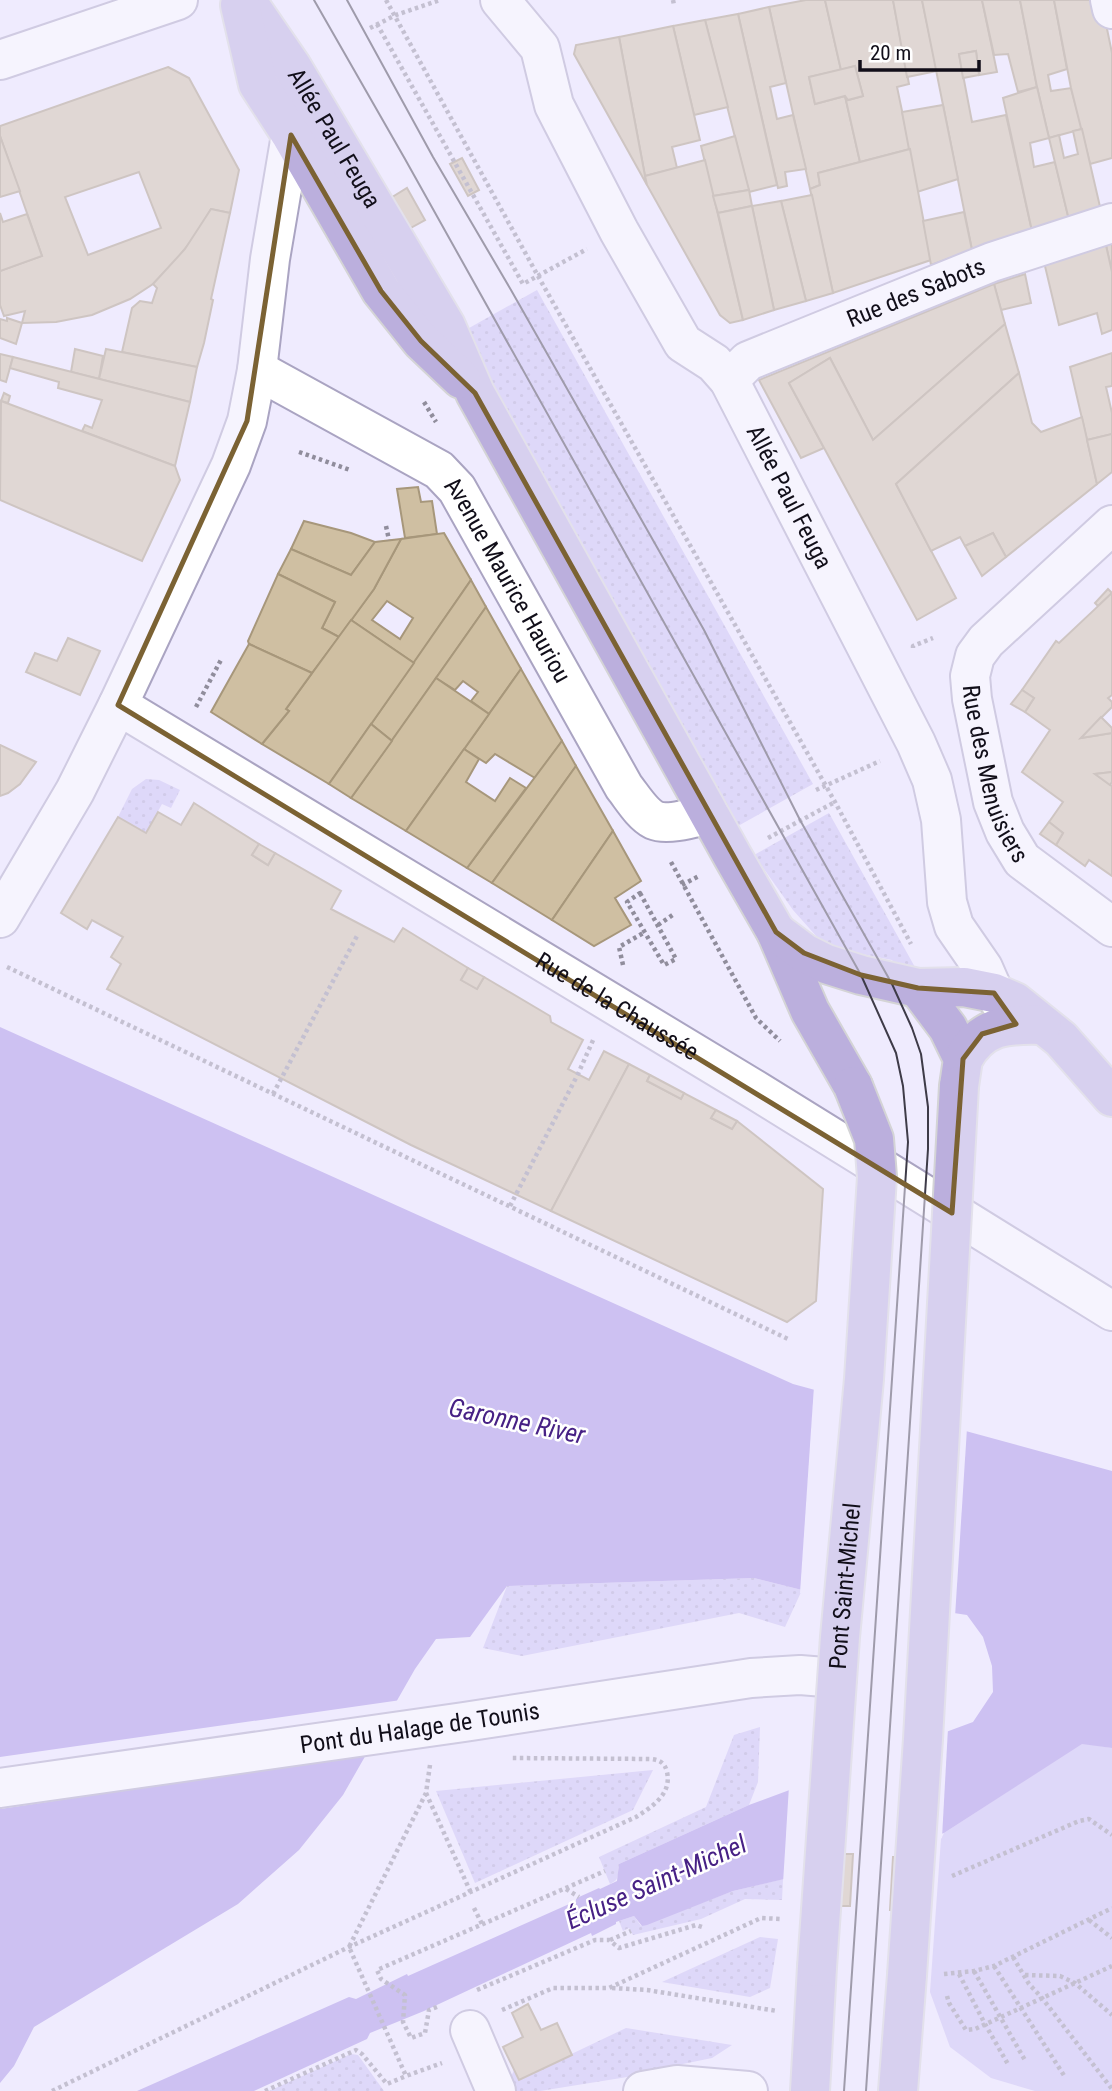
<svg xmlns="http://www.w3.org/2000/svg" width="1112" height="2091" font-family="'Roboto Condensed',sans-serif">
<defs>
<pattern id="grass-dots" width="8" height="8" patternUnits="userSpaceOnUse" patternTransform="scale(1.75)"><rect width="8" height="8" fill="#cbc0f3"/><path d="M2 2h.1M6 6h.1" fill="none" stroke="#ada4d0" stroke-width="1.8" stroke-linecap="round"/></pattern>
</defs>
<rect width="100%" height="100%" fill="#efebfe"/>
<g fill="url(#grass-dots)">
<path d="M537,290L813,784L738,826L462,332Z"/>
<path d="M146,779L159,780L180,790L171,808L162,804L146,833L118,817L132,789Z"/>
<path d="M829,813L916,969L896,966L892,960L826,947L793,910L754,855Z"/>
<path d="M754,1578L802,1590L785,1627L739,1613L522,1656L483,1648L507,1586Z"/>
<path d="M760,1727L758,1782L749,1805L619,1864C617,1874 621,1879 610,1884L599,1857L706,1807L734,1735Z"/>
<path d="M653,1770L633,1810L475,1883L436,1791Z"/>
<path d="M783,1879L782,1900L745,1899L701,1919L633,1935L629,1928L623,1931L619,1921L634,1916L641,1926L733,1891Z"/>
<path d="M760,1937L778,1939L770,1988L750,1997L662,1982Z"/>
<path d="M626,2028L732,2045L712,2058L678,2065L677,2069L540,2091H517L511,2077L514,2070L519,2079Z"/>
<path d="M351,2054L358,2055L384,2091H269Z"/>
</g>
<path fill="#cbc0f3" d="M1082,1743L1112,1748V2091H1035L991,2078L950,2047L930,1992L941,1839L944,1833Z"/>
<path fill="#a48ee4" d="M0,1027L793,1384L1112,1471V1748L1082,1744L944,1833L860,1861L733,1891L647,1925L642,1926L634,1916L616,1922V1924L592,1936L591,1933L424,2011L370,2033L367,2039L254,2091H137L349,1997L356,1999L407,1974L408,1976L576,1901V1899L579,1897L599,1888L600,1889L617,1881L619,1864L749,1805L973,1722L993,1692L992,1666L983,1637L967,1615L802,1590L754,1578L507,1586L470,1637L436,1639L415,1669L343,1795L299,1850L238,1904L34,2027L14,2066L0,2083Z"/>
<g fill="#efebfe">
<path d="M814,1386L967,1428L955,1617L800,1593Z"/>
<path d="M401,1700L370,1754L0,1809V1757Z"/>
<path d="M948,1728L942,1838L861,1864L783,1883L789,1786Z"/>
</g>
<g fill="#cfbfa2" stroke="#a7977b" stroke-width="2" fill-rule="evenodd">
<path d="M806,0H825L841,70L809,77L815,104L845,96L860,162L818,173L820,185L810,189L769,7Z"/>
<path d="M825,0H893L909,84L897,87L910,149L860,162L845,96L848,100L863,96L855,66L841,70Z"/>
<path d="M893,0H922L937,71L907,77Z"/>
<path d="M922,0H982L997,72L979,75L976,51L959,54L972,122L1006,115L1032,231L972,250Z"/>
<path d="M982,0H1020L1037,87L1018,92L1008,54L994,55Z"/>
<path d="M1020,0H1054L1067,69L1048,75L1051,91L1071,88L1082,129L1049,138L1037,87Z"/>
<path d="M1054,0H1101L1112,53V158L1090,164L1071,88Z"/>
<path d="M769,7L786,83L770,87L777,119L793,115L806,169L785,172L787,186L778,188L738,14Z"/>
<path d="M738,14L777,185L749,192L705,20Z"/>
<path d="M705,20L728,107L694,115L673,26Z"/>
<path d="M673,26L700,140L672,147L677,168L645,176L619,37Z"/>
<path d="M619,37L645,176L647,185L574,54L576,45Z"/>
<path d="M976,51L979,75L963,78L959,54Z"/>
<path d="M855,66L863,96L848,100L845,96L815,104L809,77Z"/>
<path d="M168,67L189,78L239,170L230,213L211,209L194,237L177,259L153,284L130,299L92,315L56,322L22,323L25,311L4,316L0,305V271L42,256L0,136V126ZM139,172L161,228L88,255L65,197Z"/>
<path d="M1037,87L1049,138L1030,143L1034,167L1055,162L1069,220L1032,231L1003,98Z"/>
<path d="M943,105L958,179L917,192L902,112Z"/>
<path d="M1082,129L1101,211L1069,220L1049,138L1059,135L1064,158L1078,154L1073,131Z"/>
<path d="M0,136L20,191L0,197Z"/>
<path d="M735,136L749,190L713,196L701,146Z"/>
<path d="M910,149L931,260L833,293L810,189L820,185L818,173Z"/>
<path d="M462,158L479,190L468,196L450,164Z"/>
<path d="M705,160L743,320L730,323L720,315L647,185L645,176Z"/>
<path d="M407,188L425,220L407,230L389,199Z"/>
<path d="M749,190L752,206L718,213L713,196Z"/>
<path d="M812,195L833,293L806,301L781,201Z"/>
<path d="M781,201L806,301L774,310L752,206Z"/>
<path d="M752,206L774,310L743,320L718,213Z"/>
<path d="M211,209L230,213L211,299L213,300L204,343L197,367L122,352L132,308L140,301L152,303L157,288L153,284L185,249Z"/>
<path d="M964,212L972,250L931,265L923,221Z"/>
<path d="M0,213L3,222L27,214L42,256L0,271Z"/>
<path d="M1112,236V272L1105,241Z"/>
<path d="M1105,241L1112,272V330L1102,334L1097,313L1059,325L1044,262Z"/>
<path d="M1025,274L1031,303L1001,310L994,284Z"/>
<path d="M994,284L1005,324L873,440L830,358L789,383L824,448L801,458L759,380Z"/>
<path d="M7,318L22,323L16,344L0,338V319L7,321Z"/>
<path d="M1005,324L1019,373L896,484L956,598L917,620L789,383L830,358L873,440Z"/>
<path d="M75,349L103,356L99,379L71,372Z"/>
<path d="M106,349L197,367L190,402L99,379Z"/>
<path d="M1112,353V386L1106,387L1112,413V434L1087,440L1070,367Z"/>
<path d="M0,354L13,357L6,382L0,380Z"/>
<path d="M13,357L190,402L175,466L82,431L85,425L92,428L102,400L58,388L59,382L10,368Z"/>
<path d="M1019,373L1032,423L1041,432L1082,417L1097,484L1006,557L993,533L965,546L960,537L931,551L896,484Z"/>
<path d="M4,393L10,396L8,403L1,401Z"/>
<path d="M1,401L175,466L180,480L142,561L0,500Z"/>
<path d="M1112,434V472L1097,484L1087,440Z"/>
<path d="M418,487L421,502L432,501L437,534L405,538L397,489Z"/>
<path d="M304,521L351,533L375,542L351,575L291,549Z"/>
<path d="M444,533L471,580L414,663L351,620L374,589L401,539ZM387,601L413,618L400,639L372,620Z"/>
<path d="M993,533L1006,557L982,576L965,546Z"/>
<path d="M401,539L374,589L339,637L322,628L335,602L278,574L291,549L351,575L375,542Z"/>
<path d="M278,574L335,602L322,628L339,637L312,673L249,644L248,641Z"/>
<path d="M471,580L486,607L392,741L371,724Z"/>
<path d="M1108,589L1112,593L1098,606L1095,603Z"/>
<path d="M1112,593V695L1108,698L1112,702V707L1081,738L1112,733V772L1095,774L1112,786V876L1089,860L1085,866L1056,845L1063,833L1049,822L1063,802L1022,772L1050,730L1025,712L1034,698L1022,690L1056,641L1059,643Z"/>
<path d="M486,607L521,669L489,714L471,701L478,692L463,681L455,690L436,678Z"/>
<path d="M351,620L414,663L329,784L262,744L289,711L286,709Z"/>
<path d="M68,638L100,651L80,695L26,672L35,653L57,661Z"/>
<path d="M249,644L312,673L286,709L289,711L262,744L211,712Z"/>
<path d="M521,669L562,741L535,778L495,754L486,763L464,749Z"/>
<path d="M436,678L489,714L406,831L351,798Z"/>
<path d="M1022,690L1034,698L1025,712L1011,704Z"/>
<path d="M1101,717L1112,728V733L1081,738Z"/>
<path d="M371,724L392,741L351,798L329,784Z"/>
<path d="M562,741L576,766L492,883L467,868Z"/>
<path d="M0,745L36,762L20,784L8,793L0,796Z"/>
<path d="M464,749L479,759L466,782L495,801L510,778L526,788L467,868L406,831Z"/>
<path d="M576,766L613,831L552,920L492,883Z"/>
<path d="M1112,772V782L1110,785L1095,774Z"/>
<path d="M194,803L259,844L252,855L268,865L275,853L341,891L331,909L394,942L403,928L468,968L461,980L477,989L484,977L550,1016L551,1022L583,1040L568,1069L589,1080L604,1051L629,1064L551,1211L411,1145L107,989L121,964L111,957L123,937L92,920L87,929L61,913L118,817L146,833L158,812L181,825Z"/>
<path d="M1049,822L1063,833L1056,845L1040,834Z"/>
<path d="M613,831L641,881L615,898L631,925L594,946L552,920Z"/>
<path d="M259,844L275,853L268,865L252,855Z"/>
<path d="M468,968L484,977L477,989L461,980Z"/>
<path d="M629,1064L650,1075L647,1081L681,1099L684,1093L716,1110L711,1118L732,1129L737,1121L823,1189L816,1301L787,1322L551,1211Z"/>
<path d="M650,1075L684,1093L681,1099L647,1081Z"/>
<path d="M716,1110L737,1121L732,1129L711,1118Z"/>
<path d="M841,1854H853L850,1906H838Z"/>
<path d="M893,1857H904L894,1910H890Z"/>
<path d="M528,2004L541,2030L557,2023L572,2055L519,2080L503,2047L523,2037L512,2013Z"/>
</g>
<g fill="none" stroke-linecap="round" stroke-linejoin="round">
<defs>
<g id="minor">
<path id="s1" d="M500,0L540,48L554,105L619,231L683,343L714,363L729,380L916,743L932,780L941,820L947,902L954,926L983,968L994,993L1010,1017"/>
<path d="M1110,0L1112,9"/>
<path d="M0,60L178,0"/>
<path id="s2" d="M257,370L439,470L457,489L624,787C632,797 642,814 654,820C668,826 696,817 709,814"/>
<path id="s3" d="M729,380L748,361L992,262L1112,223"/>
<path id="s4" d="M1112,525L986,641L975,656L970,676L972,699L993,802L1005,832L1022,860L1112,927"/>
<path id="s5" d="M118,705L757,1091L1112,1311"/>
<path d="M0,918L75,791L118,705L231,465L247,421L257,370L270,259L291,135"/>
<path id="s6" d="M0,1788L464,1722L751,1678L800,1675L837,1678"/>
<path d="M470,2030L496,2091"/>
<path d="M643,2091L677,2085L748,2091"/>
</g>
<g id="major">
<path id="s7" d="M246,0L292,67L446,326L475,393L733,857L776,932L810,1011L853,1086"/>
<path d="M240,5L258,84L291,135L381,291L421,341L461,379"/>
<path d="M776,932L804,953L826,964L861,975L918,988L964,987L994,993L1015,1002L1061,1039L1112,1097"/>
<path d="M918,988L948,1028L963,1059L959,1086"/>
<path d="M963,1059C982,1025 1006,1024 1042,1025"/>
<path d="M810,2091L817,1967"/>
<path d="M898,2091L907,1975"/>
</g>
</defs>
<use href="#minor" stroke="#aaa4c2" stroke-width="42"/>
<use href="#major" stroke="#d4d4d6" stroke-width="42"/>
<g stroke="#908d9c" stroke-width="4.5" stroke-dasharray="3.5 3.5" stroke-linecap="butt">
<path d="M386,0L538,276L835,802L911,944"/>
<path d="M673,0L674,5"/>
<path d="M377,24L523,284L587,249"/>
<path d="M370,28L396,15L440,0"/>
<path d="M424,402L436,422"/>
<path d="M299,452L350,470"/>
<path d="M386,526L389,540"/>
<path d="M913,648V646L933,638"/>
<path d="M196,707L222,658"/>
<path d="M816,790L880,761"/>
<path d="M768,838L835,802"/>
<path d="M671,862L756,1018L780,1041"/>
<path d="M682,885L699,876"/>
<path d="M640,893L676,959L664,965L627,902Z"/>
<path d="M658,925L674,914"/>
<path d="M623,965L619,947L645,932"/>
<path d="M7,967L790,1340"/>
<path d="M273,1094L357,936"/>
<path d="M510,1206L578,1074L594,1038"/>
<path d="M430,1765L426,1793L349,1947L406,2076L442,2063"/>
<path d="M426,1793L471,1893"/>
<path d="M952,1876L1079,1821L1089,1819L1112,1835"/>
<path d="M566,1889L579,1897"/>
<path d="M474,1908L482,1924"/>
<path d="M1089,1920L1112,1938"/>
<path d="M610,1940L631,1931"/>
<path d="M1013,1957L1029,1984L1042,1998L1112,2089"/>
<path d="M994,1966L1065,2077"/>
<path d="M974,1971L1026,2062"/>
<path d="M944,1974L974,1971L994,1966L1112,1908"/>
<path d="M959,1974L985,2024L1009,2066"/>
<path d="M1025,1975L1060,1976L1075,1983L1112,2015"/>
<path d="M612,1988L647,1990L777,2011"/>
<path d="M477,1990L595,1940H609L619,1948L696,1925L705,1928"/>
<path d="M947,1996L949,2003L966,2030L975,2029L1112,1966"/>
<path d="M437,2007L429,2010L425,2033L411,2038L403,2022L405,1995L381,1979L377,1970L605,1871"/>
<path d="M502,2010L553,1988H609L761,1918L781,1919"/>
<path d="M52,2091L349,1947L636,1817C652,1807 672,1794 667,1772C665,1763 660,1760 651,1759L511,1758"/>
<path d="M265,2091L356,2050L362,2054L387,2084L406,2076"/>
</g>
<use href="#minor" stroke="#fff" stroke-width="38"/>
<use href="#major" stroke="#bbafdd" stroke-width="38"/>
<g stroke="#3e3b48" stroke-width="2">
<path d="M314,0L405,159L861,975L896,1053L903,1086L908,1142L844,2091"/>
<path d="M347,0L433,157L511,290L704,630L800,820L892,984L912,1028L921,1054L928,1107V1149L866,2091"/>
</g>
<defs>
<g id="major-bridge">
<path id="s8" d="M817,1967L840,1637L864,1379L877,1177L874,1139L853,1086"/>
<path d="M907,1975L923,1739L959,1086"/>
</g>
</defs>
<use href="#major-bridge" stroke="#d4d4d6" stroke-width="42" stroke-linecap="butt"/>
<use href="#major-bridge" stroke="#bbafdd" stroke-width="38"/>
</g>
<path d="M0 0H1112V2091H0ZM291,135L381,291L421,341L475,393L776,932L804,953L861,975L918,988L994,993L1016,1024L982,1034L963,1059L952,1213L118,705L247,421Z" fill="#efebfe" fill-opacity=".55" fill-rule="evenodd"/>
<path fill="none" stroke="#7b6233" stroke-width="5" stroke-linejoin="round" d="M291,135L381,291L421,341L475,393L776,932L804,953L861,975L918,988L994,993L1016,1024L982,1034L963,1059L952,1213L118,705L247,421Z"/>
<g text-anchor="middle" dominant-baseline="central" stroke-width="5" stroke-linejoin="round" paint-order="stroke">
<g font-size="24" fill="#110e19" stroke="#fff">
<text stroke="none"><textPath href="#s7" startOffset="164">Allée Paul Feuga</textPath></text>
<text stroke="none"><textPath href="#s3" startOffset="208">Rue des Sabots</textPath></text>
<text stroke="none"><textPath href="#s1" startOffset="583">Allée Paul Feuga</textPath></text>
<text stroke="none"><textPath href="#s2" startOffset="338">Avenue Maurice Hauriou</textPath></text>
<text stroke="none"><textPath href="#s4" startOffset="312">Rue des Menuisiers</textPath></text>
<text stroke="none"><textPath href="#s5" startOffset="583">Rue de la Chaussée</textPath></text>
<text stroke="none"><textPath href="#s8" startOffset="382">Pont Saint-Michel</textPath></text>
<text stroke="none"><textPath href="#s6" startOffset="424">Pont du Halage de Tounis</textPath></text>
</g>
<g font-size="26" font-style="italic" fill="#472185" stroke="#fff">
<text transform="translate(517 1421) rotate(12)">Garonne River</text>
<text transform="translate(656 1882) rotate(-24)">Écluse Saint-Michel</text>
</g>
</g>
<path d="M860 60v10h119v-10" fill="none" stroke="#110e19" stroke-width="3.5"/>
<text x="870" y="60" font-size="21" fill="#110e19" stroke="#ffffff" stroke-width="5" paint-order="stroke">20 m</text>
</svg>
